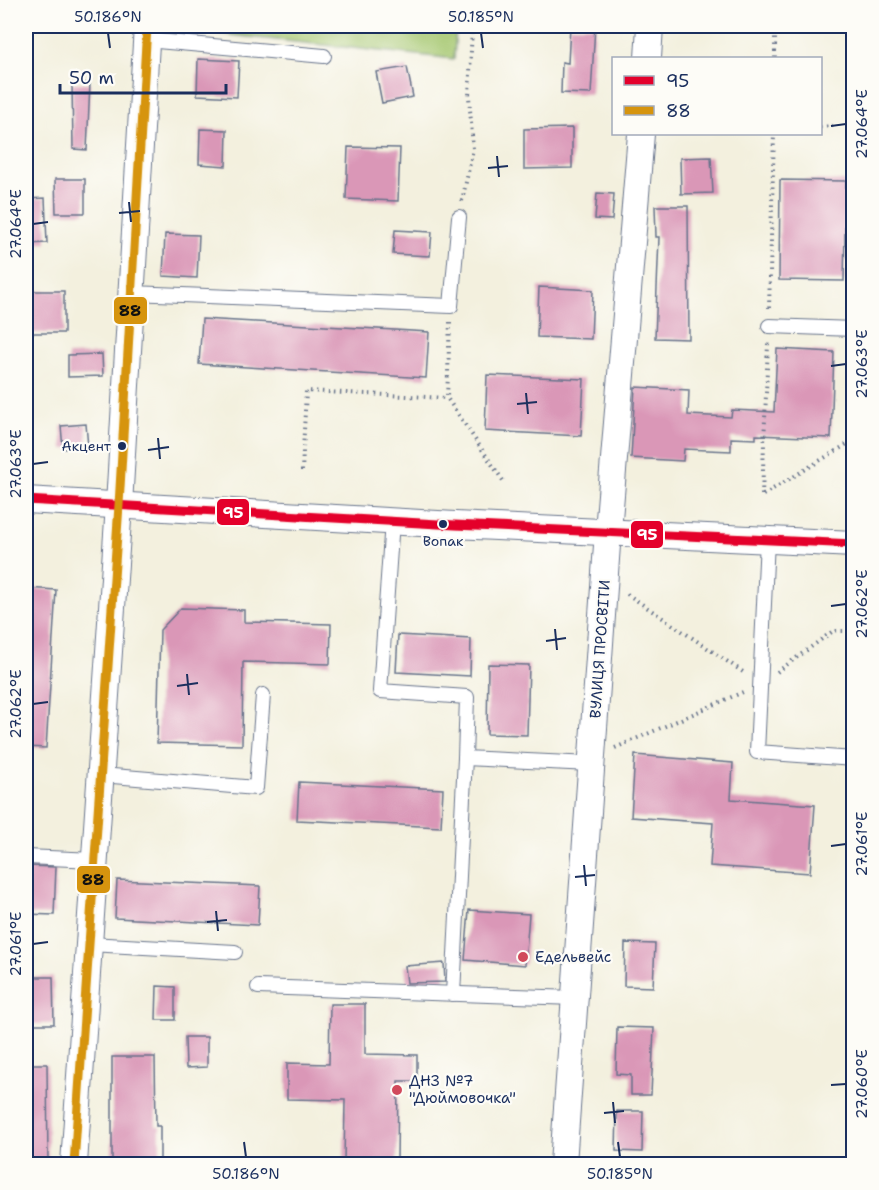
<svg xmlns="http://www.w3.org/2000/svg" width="879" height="1190" font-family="'Shantell Sans',sans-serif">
<rect width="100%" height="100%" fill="#fdfcf7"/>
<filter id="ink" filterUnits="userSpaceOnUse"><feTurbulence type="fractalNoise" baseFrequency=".0167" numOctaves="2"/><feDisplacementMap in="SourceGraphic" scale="12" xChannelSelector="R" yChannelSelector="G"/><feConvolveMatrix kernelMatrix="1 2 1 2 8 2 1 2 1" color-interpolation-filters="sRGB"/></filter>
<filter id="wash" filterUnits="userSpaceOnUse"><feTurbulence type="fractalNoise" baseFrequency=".008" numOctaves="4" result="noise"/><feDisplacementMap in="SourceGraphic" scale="24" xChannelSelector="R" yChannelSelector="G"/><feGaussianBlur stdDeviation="1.35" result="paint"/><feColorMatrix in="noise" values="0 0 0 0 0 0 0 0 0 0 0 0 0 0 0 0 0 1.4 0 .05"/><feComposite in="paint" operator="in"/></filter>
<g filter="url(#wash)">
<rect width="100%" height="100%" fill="#f3f0de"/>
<path fill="#a5c770" stroke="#607b67" stroke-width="1.5" d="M165,26H456L454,59L165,28Z"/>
<g id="blocks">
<g fill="#da97b7">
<path d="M570,26H595L591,94L561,93L562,62L568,63Z"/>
<path d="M198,59L239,61L237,97L197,95Z"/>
<path d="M407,67L413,97L382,103L376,72Z"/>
<path d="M72,83H90L87,150L73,149Z"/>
<path d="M572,128V168L524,169V129Z"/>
<path d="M200,129L227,130L226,166L199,164Z"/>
<path d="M348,147L400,148L398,201L346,199Z"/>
<path d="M711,157L713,193L681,194L680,158Z"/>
<path d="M55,179H85V213H56Z"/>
<path d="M780,180L846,181L844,281L779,280Z"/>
<path d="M597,193L614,194L612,220L595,219Z"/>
<path d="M45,198L47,243L26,244V199Z"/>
<path d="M655,206H688L689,339L655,338L659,237H656Z"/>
<path d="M395,230L432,232L430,256L393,254Z"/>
<path d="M165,234L199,235L197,278L163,276Z"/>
<path d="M539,287L593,290L591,339L537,337Z"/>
<rect x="26" y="291" width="38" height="42"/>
<path d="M202,319L429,332L426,378L199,364Z"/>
<path d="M777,349L834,352L831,438L756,435V439L731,438V451L684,449L683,461L631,458L635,387L689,390L688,415L731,417L732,410L774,412Z"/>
<path d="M102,354L103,376L68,377V355Z"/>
<path d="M487,375L584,379L581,436L485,431Z"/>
<path d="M86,424L88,447L63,449L61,426Z"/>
<path d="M26,588L56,590L46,748L26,747Z"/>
<path d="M181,608L244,610V622L331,624L330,664L243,662L242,745L157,743L160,630Z"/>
<path d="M398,635L471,639L470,676L396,672Z"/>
<path d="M488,664L529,665L527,735L487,734Z"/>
<path d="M635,755L733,763L731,799L815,805L810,873L710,866L713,823L631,817Z"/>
<path d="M299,782L443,789L441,827L297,820Z"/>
<path d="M26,866L56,867L54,915L26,914Z"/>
<path d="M117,880L260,886L258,925L115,918Z"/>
<path d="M469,910L529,914L525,965L465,960Z"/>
<path d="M625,943L655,944L653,987L624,986Z"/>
<path d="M444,963L445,982L407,983L405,966Z"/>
<path d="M26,977H53L54,1024H26Z"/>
<path d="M157,986L175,987V1020H156Z"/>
<path d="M330,1004H365V1054L417,1055V1081H398L397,1162L344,1164L345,1100L287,1099V1063L329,1064Z"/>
<path d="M617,1027L654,1028L651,1095H631V1075L616,1074Z"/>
<path d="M185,1037H207V1067L186,1068Z"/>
<path d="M112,1057H155L156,1126H160V1163H112Z"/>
<path d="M26,1064H47L48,1164H26Z"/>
<path d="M617,1111H643L642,1152L616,1151Z"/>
</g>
</g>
</g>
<g filter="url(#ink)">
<use href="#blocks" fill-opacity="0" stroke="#67738b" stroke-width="1.5"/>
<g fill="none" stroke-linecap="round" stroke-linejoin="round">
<defs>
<g id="lane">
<path d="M146,40L324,56"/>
<path d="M132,293L451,306L459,217"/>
<path d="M769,326L854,329"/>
<path d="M392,521L380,691L467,697L465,758L591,764"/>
<path d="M767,540L757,752L854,759"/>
<path d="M101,775L256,788L263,695"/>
<path d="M26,857L95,860"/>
<path d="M89,944L235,952"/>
<path d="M258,987L575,998"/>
<path d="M453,994L465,758"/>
</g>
<g id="street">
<path d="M648,58L650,26"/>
<path d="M26,500L455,525L854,544"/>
<path d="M74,1164L119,505L147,26"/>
<path d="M563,1164L608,531L641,134"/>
</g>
</defs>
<use href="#lane" stroke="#67738b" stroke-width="16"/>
<use href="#street" stroke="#67738b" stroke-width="28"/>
<g stroke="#67738b" stroke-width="4" stroke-dasharray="1.5 4.5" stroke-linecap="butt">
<path d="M775,58V26"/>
<path d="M820,127L833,126"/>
<path d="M462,201L473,149L469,96L472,26"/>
<path d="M769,308L774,134"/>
<path d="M450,322L447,398L504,482"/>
<path d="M302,471L306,391L447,398"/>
<path d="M762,495L768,343"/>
<path d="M763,495L854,440"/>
<path d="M627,594L743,672"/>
<path d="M777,672L833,631H854"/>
<path d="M615,748L743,692"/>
</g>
<use href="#lane" stroke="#fff" stroke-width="14"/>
<use href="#street" stroke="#fff" stroke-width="26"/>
<defs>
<path id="bus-1" d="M26,500L455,525L854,544"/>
<path id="bus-2" d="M74,1164L119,505L147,26"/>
</defs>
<use href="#bus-1" stroke="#fdfcf7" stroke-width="14"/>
<use href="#bus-2" stroke="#fdfcf7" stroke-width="14"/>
<use href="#bus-1" stroke="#e4002b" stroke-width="9"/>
<use href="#bus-2" stroke="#d6940e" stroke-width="9"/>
</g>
</g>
<path fill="none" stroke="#1b2f5e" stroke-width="2" d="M108,33L110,48M481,33L483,48M831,126L846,124M497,156L499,177M488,168L508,166M129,202L131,222M119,213L140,211M33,224L48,222M831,366L846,364M526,393L528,414M517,404L537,402M158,438L160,459M148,450L169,447M33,464L48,462M831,606L846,604M555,629L557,650M546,641L566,638M187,674L189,695M177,686L198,683M33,704L48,702M831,846L846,844M584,865L586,886M575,877L595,875M216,911L218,931M207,922L227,920M33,944L48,942M831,1085L846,1084M613,1102L615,1123M604,1113L624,1111M244,1142L246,1157M618,1142L620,1157"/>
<g fill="#1b2f5e" stroke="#fdfcf7" stroke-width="2">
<circle cx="122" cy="446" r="5"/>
<circle cx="443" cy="524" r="5"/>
</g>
<g fill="#d1495b" stroke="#fdfcf7" stroke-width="2">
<circle cx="523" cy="957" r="6"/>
<circle cx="397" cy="1090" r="6"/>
</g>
<g text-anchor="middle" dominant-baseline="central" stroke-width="4.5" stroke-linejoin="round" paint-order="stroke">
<g font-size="14" fill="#1b2f5e" stroke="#fdfcf7" text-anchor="end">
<text x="111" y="446">Акцент</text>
<text x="443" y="541" text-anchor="middle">Вопак</text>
</g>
<g font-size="15" fill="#1b2f5e" stroke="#fdfcf7">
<text transform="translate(600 649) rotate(-86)">ВУЛИЦЯ ПРОСВІТИ</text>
</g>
<g font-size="15" fill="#1b2f5e" stroke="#fdfcf7" text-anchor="start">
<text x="535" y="957">Едельвейс</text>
<text x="409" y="1081">ДНЗ №7<tspan x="409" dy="17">"Дюймовочка"</tspan></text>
</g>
</g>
<g stroke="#fdfcf7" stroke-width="2">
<rect x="113" y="296" width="35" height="29" rx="6" fill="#d6940e"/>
<rect x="216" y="498" width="34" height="28" rx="6" fill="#e4002b"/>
<rect x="630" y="520" width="34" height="29" rx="6" fill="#e4002b"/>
<rect x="76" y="865" width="35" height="29" rx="6" fill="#d6940e"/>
</g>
<g font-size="16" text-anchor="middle" font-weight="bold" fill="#fff">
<text x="233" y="518">95</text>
<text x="647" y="540">95</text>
</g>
<g font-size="16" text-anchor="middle" font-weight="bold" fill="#111">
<text x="130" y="316">88</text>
<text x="93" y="885">88</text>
</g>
<rect width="879" height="1190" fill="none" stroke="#fdfcf7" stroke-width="66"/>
<rect x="612" y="57" width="210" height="78" fill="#fdfcf7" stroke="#a3aaba" stroke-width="1.5"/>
<rect x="624" y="76" width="30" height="9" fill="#e4002b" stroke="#a3aaba" stroke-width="1.5"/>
<text x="666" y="87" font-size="18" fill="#1b2f5e">95</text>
<rect x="624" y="106" width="30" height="9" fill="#d6940e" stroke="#a3aaba" stroke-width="1.5"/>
<text x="666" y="117" font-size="18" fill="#1b2f5e">88</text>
<path d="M60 84v9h166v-9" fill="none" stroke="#1b2f5e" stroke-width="3"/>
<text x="69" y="84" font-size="18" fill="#1b2f5e" stroke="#fdfcf7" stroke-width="4.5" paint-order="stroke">50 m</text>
<rect x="33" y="33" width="813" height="1124" fill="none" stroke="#1b2f5e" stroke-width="2"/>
<g font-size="15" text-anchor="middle" fill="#1b2f5e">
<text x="108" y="22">50.186°N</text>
<text x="481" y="22">50.185°N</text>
<text transform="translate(862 124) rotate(-90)" y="5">27.064°E</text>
<text transform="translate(16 224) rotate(-90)" y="5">27.064°E</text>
<text transform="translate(862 364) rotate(-90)" y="5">27.063°E</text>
<text transform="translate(16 464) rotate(-90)" y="5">27.063°E</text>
<text transform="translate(862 604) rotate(-90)" y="5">27.062°E</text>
<text transform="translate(16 704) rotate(-90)" y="5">27.062°E</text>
<text transform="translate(862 844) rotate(-90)" y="5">27.061°E</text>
<text transform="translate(16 944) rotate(-90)" y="5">27.061°E</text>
<text transform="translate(862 1084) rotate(-90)" y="5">27.060°E</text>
<text x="246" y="1179">50.186°N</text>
<text x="620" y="1179">50.185°N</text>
</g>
</svg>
